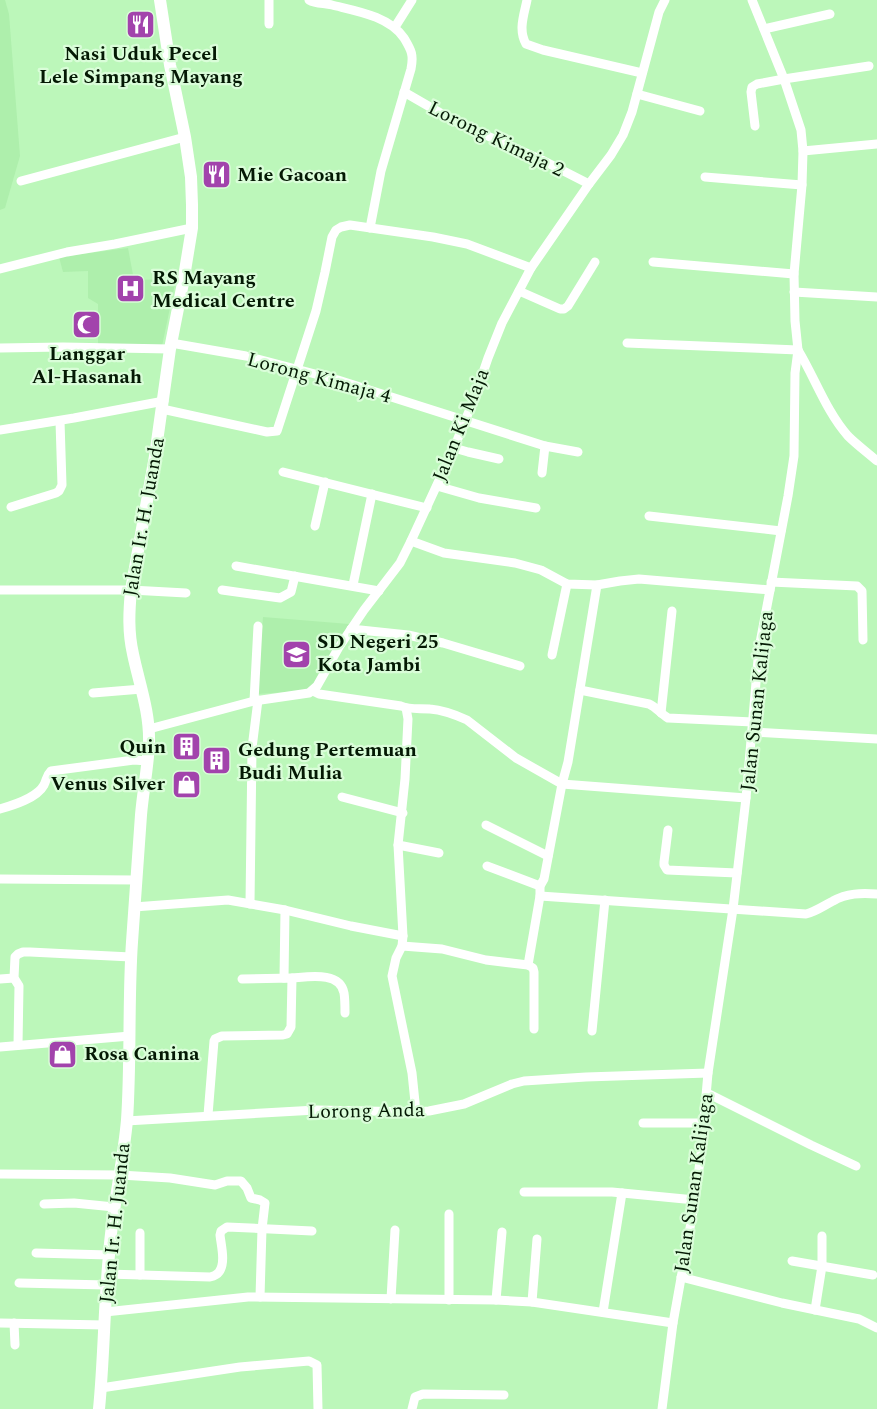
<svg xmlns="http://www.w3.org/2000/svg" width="877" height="1409" font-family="Spectral,serif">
<rect width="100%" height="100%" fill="#bcf7ba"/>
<g fill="#aeefac">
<path d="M0,0H5L9,14L20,156L5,208L0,210Z"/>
<path d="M128,248L134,280L176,279L162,346L98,344V304L88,298V271L63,272L59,257Z"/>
<path d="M263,617L349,624L315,684L310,688L302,691L257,694Z"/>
</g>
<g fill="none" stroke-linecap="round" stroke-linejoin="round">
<g stroke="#fff" stroke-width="9">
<path d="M309,0C316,4 324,3 332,5C356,11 389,16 404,38C411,50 414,54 411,69L381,171L370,228"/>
<path d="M527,0C524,15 518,30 526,44L543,50L642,73"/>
<path d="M269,24V0"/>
<path d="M395,27L412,0"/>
<path d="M764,29L830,14"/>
<path d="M404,92L456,122L542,160L589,184"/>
<path d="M637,94L700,111"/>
<path d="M755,126L751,92L752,87L757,84L784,79L869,66"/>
<path d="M803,151L877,144"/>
<path d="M705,177L802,185"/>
<path d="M21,181L185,137"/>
<path d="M653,262L794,274"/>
<path d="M0,269L67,252L115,244L192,228"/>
<path d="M519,291L560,309H564L568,306L595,262"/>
<path d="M794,292L877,297"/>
<path d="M171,343L246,356L338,380L545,446L578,452"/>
<path d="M627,343L798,350"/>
<path d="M0,348L63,347L170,349"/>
<path d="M798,350C815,378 826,411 848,436C857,445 868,453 877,461"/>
<path d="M162,409L267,432L277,431L316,311L325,272L332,237L336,230L341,227L350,225L433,237L467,244L531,268"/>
<path d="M0,430L74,418L164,401"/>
<path d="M454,448L468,452L499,459"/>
<path d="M283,472L427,508"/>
<path d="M542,473L545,446"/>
<path d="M437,486L479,498L536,508"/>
<path d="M11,507L56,493L59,491L62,485L60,421"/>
<path d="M649,516L781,531"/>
<path d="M315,526L325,482"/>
<path d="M411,541L444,553L515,563L541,570L567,584L597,585L620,581L639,579L770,590"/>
<path d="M236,566L379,591"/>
<path d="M771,582L857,586L862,591L863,640"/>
<path d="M353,585L372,494"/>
<path d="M0,590H131L186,593"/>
<path d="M222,590L280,598L291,592L295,576"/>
<path d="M351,629L408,635L443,643L520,666"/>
<path d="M552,655L567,584"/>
<path d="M580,690L649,704C656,707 661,714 668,718L753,722"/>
<path d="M313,691L319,694L401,706C410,710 420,708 430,709C443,710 456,715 467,720L516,758L562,784L746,798"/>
<path d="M93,693L142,689"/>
<path d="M254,701L258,626"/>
<path d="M406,708L408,719L405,779L398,845L403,936L402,946L396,958L392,976L412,1073L416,1112"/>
<path d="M661,713L672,611"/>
<path d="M149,729L254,701L309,693L317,686L339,647L364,610L400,563L411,541L454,448L474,399L488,358L502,323L531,268L589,184L611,155L623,135L632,112L659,12L665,0"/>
<path d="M753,732L877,739"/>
<path d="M342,797L403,813"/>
<path d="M0,809C14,805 37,798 44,785C47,779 46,776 51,771L134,760L147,761"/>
<path d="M486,825L548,856"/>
<path d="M668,830L664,862V865L667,870L737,873"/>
<path d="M398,845L439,853"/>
<path d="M487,866L540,886"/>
<path d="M0,879L136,880"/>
<path d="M540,896L806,914C817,911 823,906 833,901C847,893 861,893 877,894"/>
<path d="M250,904L252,748L258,700"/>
<path d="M134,907L228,900L285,910L351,926L403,936"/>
<path d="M402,946L442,949L486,960L528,965L533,968L534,972V1029"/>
<path d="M528,965L540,896V886L544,879L562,784L568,762L597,585"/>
<path d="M284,978L285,910"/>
<path d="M292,978C308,977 340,971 344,993C345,999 345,1007 345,1013"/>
<path d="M0,979L14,978"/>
<path d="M592,1031L605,900"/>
<path d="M18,1045L19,986L14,978L15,957L18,954L23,952H30L131,957"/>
<path d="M0,1047L130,1036"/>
<path d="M707,1093L811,1145L856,1166"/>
<path d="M208,1115L214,1041L215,1039L222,1036L283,1035L287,1034L291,1027L292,978L242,979"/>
<path d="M126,1121L316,1110L416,1112L429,1111L464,1104L512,1084L524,1081L586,1077L708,1073"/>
<path d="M643,1123H704"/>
<path d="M0,1174L120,1175L170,1178L215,1185L227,1181H241L247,1188L251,1198L260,1200L265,1203L262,1229L260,1297"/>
<path d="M524,1192H612L695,1200"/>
<path d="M44,1204L74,1203L114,1207"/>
<path d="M140,1233V1275"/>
<path d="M36,1253L109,1255"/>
<path d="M792,1261L873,1275"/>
<path d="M107,1274L210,1277C214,1276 217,1275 219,1272C226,1263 221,1245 220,1235L221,1231L227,1227L312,1231"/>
<path d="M681,1277L782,1303L859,1319L877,1328"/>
<path d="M19,1283L107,1285"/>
<path d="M391,1299L395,1230"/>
<path d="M449,1300V1214"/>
<path d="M496,1300L502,1232"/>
<path d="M532,1302L537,1239"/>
<path d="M815,1310L822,1266V1236"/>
<path d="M105,1312L248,1297L496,1300L532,1302L673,1323"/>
<path d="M603,1312L622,1193"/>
<path d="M0,1323L105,1325"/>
<path d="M14,1323L15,1345"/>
<path d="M101,1388L240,1367L309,1361L317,1365L318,1409"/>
<path d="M412,1409L415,1397L423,1394L504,1395"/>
<path d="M662,1409L673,1323L695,1200L701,1153L708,1073L733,909L746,798L759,648L788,496L794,456L795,373L798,350L795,321L794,274L802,185L803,151L801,130L784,79L752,0"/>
</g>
<path stroke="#fff" stroke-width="12" d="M99,1409C104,1358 104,1306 109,1255C112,1209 123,1165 127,1120C131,1061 128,1001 132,942C135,900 138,858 141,815C143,791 148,767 149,743C150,712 139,683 133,654C128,632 129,612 131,590L155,456L170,349L183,283L192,228V205L191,177L185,137L170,65L160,0"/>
</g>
<defs>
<symbol id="restaurant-square" viewBox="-11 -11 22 22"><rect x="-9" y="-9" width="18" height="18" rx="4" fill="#a243ac" stroke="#dafdd9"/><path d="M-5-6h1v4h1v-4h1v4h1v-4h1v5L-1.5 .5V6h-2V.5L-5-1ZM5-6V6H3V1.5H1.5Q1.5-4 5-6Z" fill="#fff"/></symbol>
<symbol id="hospital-square" viewBox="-11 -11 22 22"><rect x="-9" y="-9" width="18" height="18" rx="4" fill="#a243ac" stroke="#dafdd9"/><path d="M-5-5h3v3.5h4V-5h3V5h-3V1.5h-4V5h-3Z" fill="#fff"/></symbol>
<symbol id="mosque-square" viewBox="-11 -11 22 22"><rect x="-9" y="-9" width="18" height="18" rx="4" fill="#a243ac" stroke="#dafdd9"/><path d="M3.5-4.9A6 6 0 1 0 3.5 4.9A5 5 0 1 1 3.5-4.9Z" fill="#fff"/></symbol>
<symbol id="school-square" viewBox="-11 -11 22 22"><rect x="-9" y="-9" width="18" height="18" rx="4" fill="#a243ac" stroke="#dafdd9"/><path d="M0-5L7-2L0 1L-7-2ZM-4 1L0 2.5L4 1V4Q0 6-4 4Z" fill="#fff"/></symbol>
<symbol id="building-square" viewBox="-11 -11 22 22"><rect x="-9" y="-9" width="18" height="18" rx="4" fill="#a243ac" stroke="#dafdd9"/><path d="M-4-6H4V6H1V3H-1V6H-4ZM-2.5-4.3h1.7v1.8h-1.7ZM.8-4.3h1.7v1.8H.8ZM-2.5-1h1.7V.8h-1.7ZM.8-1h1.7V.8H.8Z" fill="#fff"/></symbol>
<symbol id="shop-square" viewBox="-11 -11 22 22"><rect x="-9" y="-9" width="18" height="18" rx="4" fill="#a243ac" stroke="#dafdd9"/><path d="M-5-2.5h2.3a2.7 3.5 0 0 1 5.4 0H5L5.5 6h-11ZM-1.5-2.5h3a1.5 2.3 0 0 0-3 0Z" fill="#fff"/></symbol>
</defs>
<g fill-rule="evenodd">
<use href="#restaurant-square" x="124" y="8" width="33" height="33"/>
<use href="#restaurant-square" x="200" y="158" width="33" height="33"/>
<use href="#hospital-square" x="114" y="272" width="33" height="33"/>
<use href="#mosque-square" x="70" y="308" width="33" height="33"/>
<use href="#school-square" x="280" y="638" width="33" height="33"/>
<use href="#building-square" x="170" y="730" width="33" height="33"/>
<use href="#building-square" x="200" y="744" width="33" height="33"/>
<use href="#shop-square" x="170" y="768" width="33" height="33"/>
<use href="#shop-square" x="46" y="1038" width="33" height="33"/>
</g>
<g text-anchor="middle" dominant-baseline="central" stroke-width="4.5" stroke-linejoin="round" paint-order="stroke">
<g font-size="20" font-weight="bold" fill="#041904" stroke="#dafdd9" text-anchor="start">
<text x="141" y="54" text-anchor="middle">Nasi Uduk Pecel<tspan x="141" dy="23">Lele Simpang Mayang</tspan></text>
<text x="237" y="175">Mie Gacoan</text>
<text x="152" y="278">RS Mayang<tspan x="152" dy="23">Medical Centre</tspan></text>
<text x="87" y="354" text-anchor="middle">Langgar<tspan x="87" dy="23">Al-Hasanah</tspan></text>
<text x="317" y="642">SD Negeri 25<tspan x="317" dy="23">Kota Jambi</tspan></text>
<text x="166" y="747" text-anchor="end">Quin</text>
<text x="238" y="750">Gedung Pertemuan<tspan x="238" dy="23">Budi Mulia</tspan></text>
<text x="165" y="784" text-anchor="end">Venus Silver</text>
<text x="84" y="1054">Rosa Canina</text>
</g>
<g font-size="20" fill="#041904" stroke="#dafdd9">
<text transform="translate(496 139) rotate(26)">Lorong Kimaja 2</text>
<text transform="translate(319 378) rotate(15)">Lorong Kimaja 4</text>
<text transform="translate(461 425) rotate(-68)">Jalan Ki Maja</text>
<text transform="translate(144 517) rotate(-80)">Jalan Ir. H. Juanda</text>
<text transform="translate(757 701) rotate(-84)">Jalan Sunan Kalijaga</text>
<text transform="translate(366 1111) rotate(-1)">Lorong Anda</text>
<text transform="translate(694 1183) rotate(-82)">Jalan Sunan Kalijaga</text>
<text transform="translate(115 1223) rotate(-84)">Jalan Ir. H. Juanda</text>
</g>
</g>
</svg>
